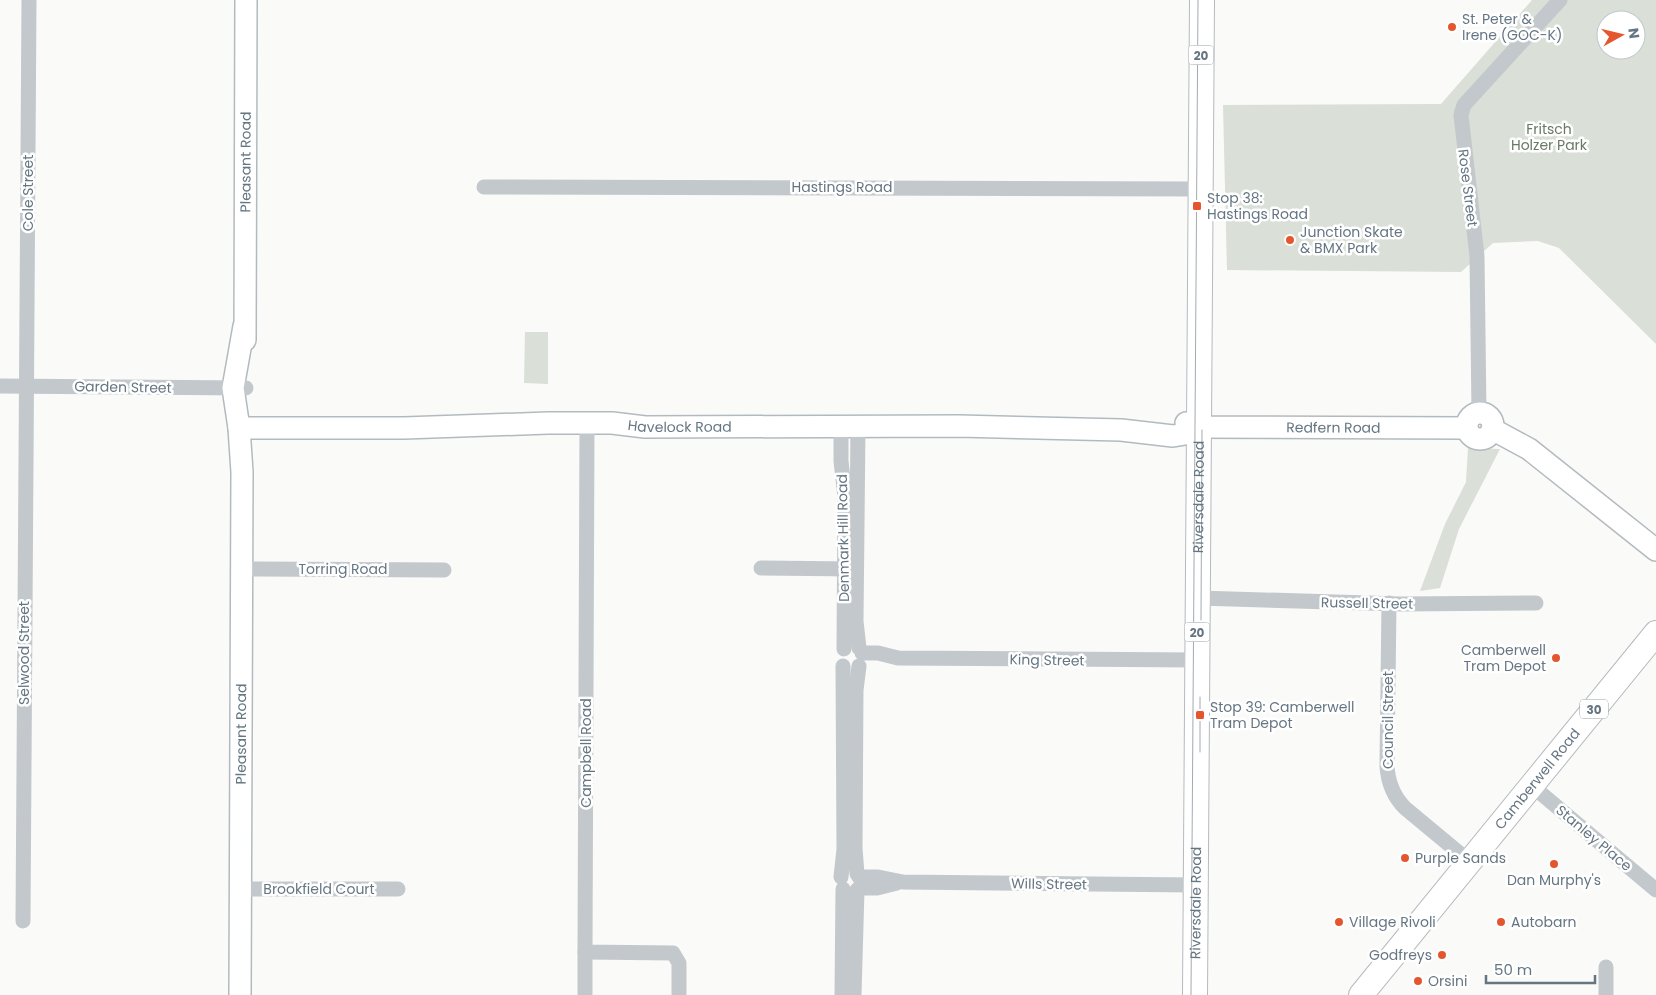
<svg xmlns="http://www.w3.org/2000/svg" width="1656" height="995" font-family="Poppins,sans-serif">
<rect width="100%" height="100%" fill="#fafaf8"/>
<g fill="#dadfd7" fill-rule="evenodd">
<path d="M1532,0H1656V344L1559,248L1538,241L1493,243L1461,272L1227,270L1223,105L1441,104ZM1606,20H1636V50H1606Z"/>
<path d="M525,332H548V384L524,383Z"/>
<path d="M1468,448L1500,449L1459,529L1440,588L1420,591L1445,524L1466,482Z"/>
</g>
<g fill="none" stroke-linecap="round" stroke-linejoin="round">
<defs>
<g id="secondary">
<path id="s1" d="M245,340L246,0"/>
<circle cx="1480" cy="426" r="13"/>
<path id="s2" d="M1186,423L1199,427L1467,428"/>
<path id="s3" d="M239,428H404L548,423H612L645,427L959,426L1121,430L1173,436L1185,434L1199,427"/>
<path d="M1492,429L1529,449L1656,550"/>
<path id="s4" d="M240,995L242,472L239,428L233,388L244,326"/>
</g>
<g id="primary">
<path id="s5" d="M1195,995L1202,0"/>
<path id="s6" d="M1361,995L1656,633"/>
</g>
</defs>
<use href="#secondary" stroke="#b3babf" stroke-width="24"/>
<use href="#primary" stroke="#b5babe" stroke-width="26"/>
<g stroke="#c3c8cc" stroke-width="15">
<path d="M484,187L1200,189"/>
<path d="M0,386L246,388"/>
<path d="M1479,413L1477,256L1461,115L1464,105L1560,0"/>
<path d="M587,423L585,952L673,953L679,963V995"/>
<path d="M841,427V461L845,497L844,649"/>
<path d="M858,427L856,621L859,648"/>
<path d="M761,568L855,569"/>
<path d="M242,569L444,570"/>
<path d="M1198,598L1401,604L1536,603"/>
<path d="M1389,603L1387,766C1388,783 1393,796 1405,808L1470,862"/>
<path d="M862,653H878L898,658L1197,660"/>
<path d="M1531,785L1656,890"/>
<path d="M857,874L855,848L856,690L859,666"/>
<path d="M841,877L844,849L843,666"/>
<path d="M859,877H878L903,882L1195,885"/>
<path d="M859,888H877L897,883"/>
<path d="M240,889H398"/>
<path d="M23,921L29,0"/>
<path d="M585,995V952"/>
<path d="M842,995L843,889"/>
<path d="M854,995L857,890"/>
<path d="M1606,995V967"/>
</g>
<use href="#secondary" stroke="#fff" stroke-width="21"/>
<use href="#primary" stroke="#fff" stroke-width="24"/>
<g stroke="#a2aab0" stroke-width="1">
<path d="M1201,620L1202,430"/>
<path d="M1200,752V697"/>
<path d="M1191,995L1198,0"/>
</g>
</g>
<g fill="#e4572e" stroke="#fff" stroke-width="2">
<circle cx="1452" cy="27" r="5"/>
<rect x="1192" y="201" width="10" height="10" rx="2.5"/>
<circle cx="1290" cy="240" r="5"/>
<circle cx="1556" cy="658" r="5"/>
<rect x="1195" y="710" width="10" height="10" rx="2.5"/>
<circle cx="1405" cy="858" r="5"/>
<circle cx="1554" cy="864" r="5"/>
<circle cx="1339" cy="922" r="5"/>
<circle cx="1501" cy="922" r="5"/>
<circle cx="1442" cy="955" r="5"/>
<circle cx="1418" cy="981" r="5"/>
</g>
<g text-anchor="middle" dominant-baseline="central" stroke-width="5" stroke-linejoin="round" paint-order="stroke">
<g fill="#fff" stroke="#939fa8" stroke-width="1">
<rect x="1188.5" y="45.5" width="25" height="19" rx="4"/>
<rect x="1184.5" y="622.5" width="25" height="19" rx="4"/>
<rect x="1580" y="699.5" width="28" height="19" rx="4"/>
</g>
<g font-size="12" font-weight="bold" fill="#657683">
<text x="1201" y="55">20</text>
<text x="1197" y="632">20</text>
<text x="1594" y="709">30</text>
</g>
<g font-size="14" fill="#657683" stroke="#fff" text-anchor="start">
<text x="1462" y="19">St. Peter &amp;<tspan x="1462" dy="16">Irene (GOC-K)</tspan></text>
<text x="1207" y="198">Stop 38:<tspan x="1207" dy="16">Hastings Road</tspan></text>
<text x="1300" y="232">Junction Skate<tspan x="1300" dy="16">&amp; BMX Park</tspan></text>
<text x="1546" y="650" text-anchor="end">Camberwell<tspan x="1546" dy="16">Tram Depot</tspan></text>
<text x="1210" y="707">Stop 39: Camberwell<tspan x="1210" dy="16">Tram Depot</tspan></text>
<text x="1415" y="858">Purple Sands</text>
<text x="1554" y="880" text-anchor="middle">Dan Murphy's</text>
<text x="1349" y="922">Village Rivoli</text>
<text x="1511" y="922">Autobarn</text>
<text x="1432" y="955" text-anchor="end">Godfreys</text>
<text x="1428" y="981">Orsini</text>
</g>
<g font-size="14" fill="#687a64" stroke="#fff">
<text x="1549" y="129">Fritsch<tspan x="1549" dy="16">Holzer Park</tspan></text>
</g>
<g font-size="14" fill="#657683" stroke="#fff">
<text stroke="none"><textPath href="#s1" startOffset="178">Pleasant Road</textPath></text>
<text x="842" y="187">Hastings Road</text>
<text transform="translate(1468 188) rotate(83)">Rose Street</text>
<text transform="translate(28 193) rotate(-90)">Cole Street</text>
<text transform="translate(123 387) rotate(1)">Garden Street</text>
<text stroke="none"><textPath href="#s3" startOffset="441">Havelock Road</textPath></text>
<text stroke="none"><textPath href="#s2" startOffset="148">Redfern Road</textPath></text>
<text stroke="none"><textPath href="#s5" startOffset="498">Riversdale Road</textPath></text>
<text transform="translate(843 538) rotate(-91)">Denmark Hill Road</text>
<text x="343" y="569">Torring Road</text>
<text transform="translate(1367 603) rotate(1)">Russell Street</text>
<text transform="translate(24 653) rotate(-90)">Selwood Street</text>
<text transform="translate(1047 660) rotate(1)">King Street</text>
<text transform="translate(1388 720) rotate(-90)">Council Street</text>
<text stroke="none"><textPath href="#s4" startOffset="261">Pleasant Road</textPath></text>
<text transform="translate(586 753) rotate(-90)">Campbell Road</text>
<text stroke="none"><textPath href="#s6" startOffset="279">Camberwell Road</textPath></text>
<text transform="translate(1594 838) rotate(40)">Stanley Place</text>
<text transform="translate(1049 884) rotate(1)">Wills Street</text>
<text x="319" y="889">Brookfield Court</text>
<text stroke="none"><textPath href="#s5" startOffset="92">Riversdale Road</textPath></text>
</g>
</g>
<g transform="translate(1621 35) rotate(82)"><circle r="24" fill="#ffffff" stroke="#c1c8cd"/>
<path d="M0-4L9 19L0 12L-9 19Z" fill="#e4572e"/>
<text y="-8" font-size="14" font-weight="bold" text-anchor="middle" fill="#657683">N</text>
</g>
<path d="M1486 975v8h109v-8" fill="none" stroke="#657683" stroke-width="2.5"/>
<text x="1494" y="975" font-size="15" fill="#657683" stroke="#ffffff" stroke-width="4" paint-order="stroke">50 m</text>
</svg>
